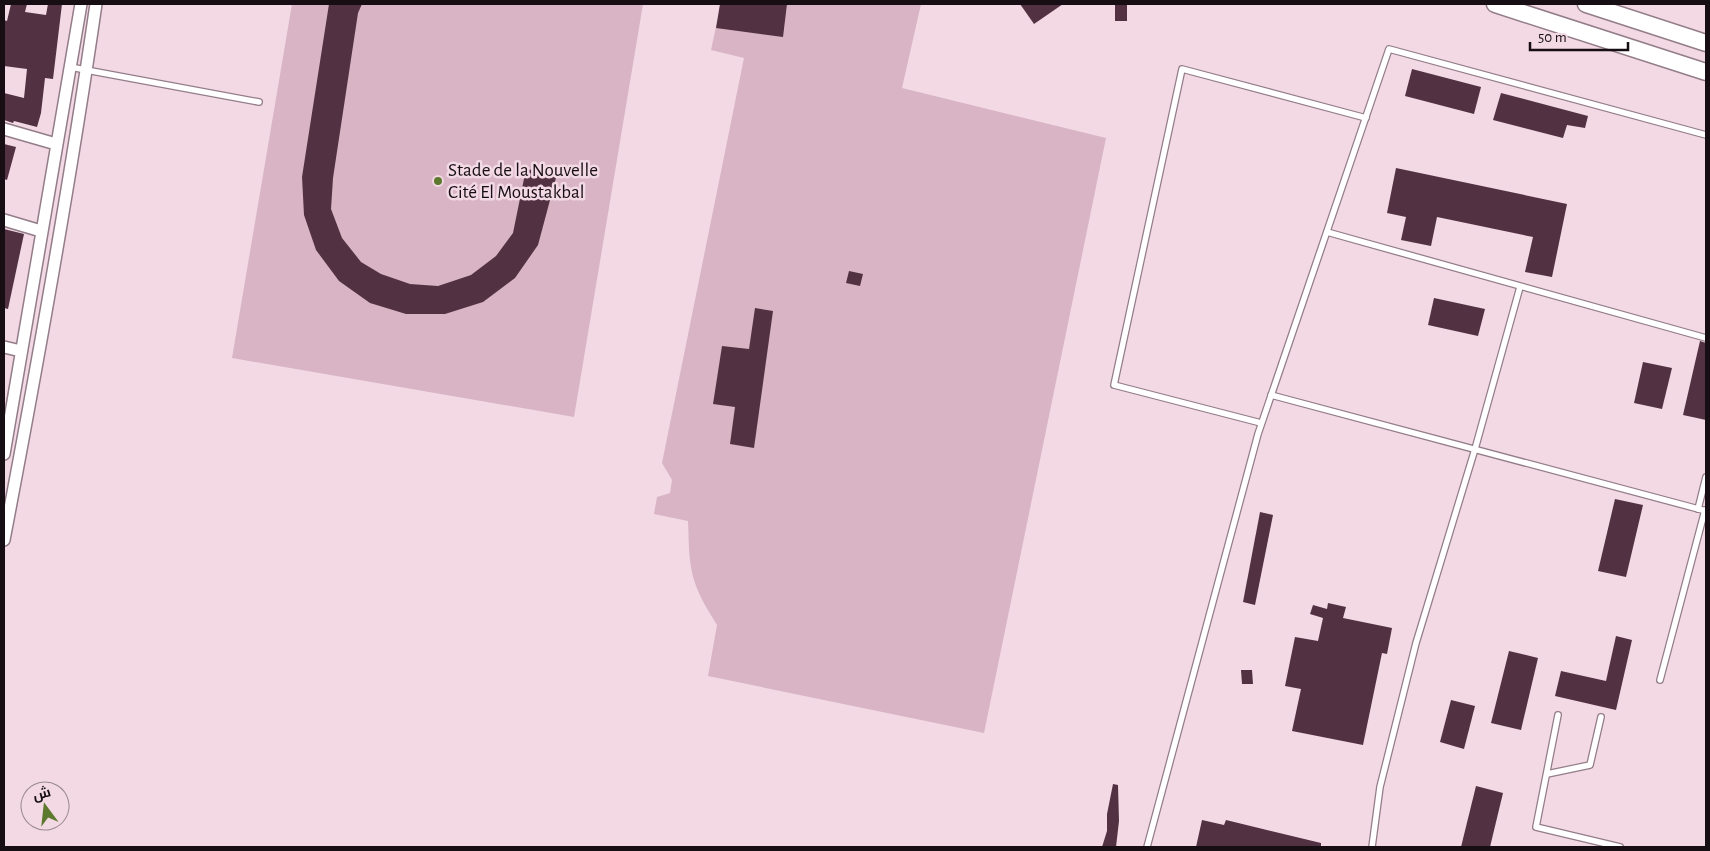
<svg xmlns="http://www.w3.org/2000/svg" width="1710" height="851" font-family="'Alegreya Sans',Cairo,sans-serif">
<rect width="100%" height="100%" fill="#f2d9e4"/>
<g fill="#d8b4c4">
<path d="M292,4H643L574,417L232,358Z"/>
<path d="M721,4H921L902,88L1106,138L984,733L708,676L717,625C709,612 700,598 695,583C688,563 689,541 688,521L654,514L657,497L670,493L672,480L662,463L744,58L711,50Z"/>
</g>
<g fill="#523242">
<path d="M11,4H27L25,12L46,15L48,4H62L53,79L45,78L41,113L37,127L14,121L13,123L4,120V93L24,98L27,69L4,66V20L7,21Z"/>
<path d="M329,4H362L358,13L333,178L331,209L342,238L361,262L381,274L410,284L438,286L471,275L496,256L513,233L526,169L557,174L538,245L515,278L483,302L445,314H406L370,303L339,281L316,250L304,215L302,177Z"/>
<path d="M720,4H787L783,37L716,28Z"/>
<path d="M1020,4H1063L1034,24Z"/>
<rect x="1115" y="4" width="12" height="17"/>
<path d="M1412,69L1481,87L1474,114L1405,96Z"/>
<path d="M1501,93L1588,116L1585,128L1567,125L1563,138L1493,120Z"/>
<path d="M4,144L16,147L7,180L4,179Z"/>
<path d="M1396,168L1567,204L1552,277L1525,272L1533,237L1437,217L1431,246L1401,240L1406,217L1387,213Z"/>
<path d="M4,229L24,234L8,309L4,308Z"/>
<path d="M849,271L863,274L860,286L846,283Z"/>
<path d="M1434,298L1485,309L1478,336L1428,325Z"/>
<path d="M755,308L773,311L754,448L730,444L735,407L713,404L722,346L749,349Z"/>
<path d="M1700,341L1706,343V420L1683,415Z"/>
<path d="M1643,362L1672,368L1662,409L1634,403Z"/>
<path d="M1615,499L1643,505L1626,577L1598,571Z"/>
<path d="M1260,512L1273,515L1255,605L1243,602Z"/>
<path d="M1328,603L1346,607L1343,618L1392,628L1387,654L1382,653L1363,745L1292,731L1301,689L1285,686L1295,637L1318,641L1323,618L1310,614L1313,605L1327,609Z"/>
<path d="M1616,636L1632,640L1616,710L1555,696L1561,671L1606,681Z"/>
<path d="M1509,651L1538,658L1521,730L1491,723Z"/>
<path d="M1241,670H1252L1253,684H1242Z"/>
<path d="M1451,700L1475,706L1464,749L1440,742Z"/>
<path d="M1113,784L1118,785L1119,821L1116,847H1102L1107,831V814Z"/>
<path d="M1476,786L1503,793L1490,847H1461Z"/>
<path d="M1202,820L1224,825L1226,820L1321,843V847H1196Z"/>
</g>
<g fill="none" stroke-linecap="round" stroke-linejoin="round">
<defs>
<g id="service">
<path d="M70,67L259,102"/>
<path d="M1327,232L1706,338"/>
<path d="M1271,395L1706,511"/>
<path d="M1261,423L1114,385L1182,69L1366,118"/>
<path d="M1698,509L1706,477"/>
<path d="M1660,680L1705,510"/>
<path d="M1558,715L1536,827L1620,847"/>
<path d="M1547,774L1590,765L1601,717"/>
<path d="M1147,847L1258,434L1389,49L1706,135"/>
<path d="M1372,847L1380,787L1416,643L1475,449L1520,287"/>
</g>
<g id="minor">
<path d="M4,129L56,144"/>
<path d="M4,220L41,231"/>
<path d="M4,347L21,351"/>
<path d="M4,454L81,4"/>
<path d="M4,540C38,362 70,183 96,4"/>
</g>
<g id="primary">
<path d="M1495,4L1706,72"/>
<path d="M1586,4L1706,43"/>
</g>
</defs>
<use href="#service" stroke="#937d88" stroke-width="8"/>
<use href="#minor" stroke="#937d88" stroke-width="14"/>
<use href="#primary" stroke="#937d88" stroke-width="19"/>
<use href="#service" stroke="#fff" stroke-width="5.5"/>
<use href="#minor" stroke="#fff" stroke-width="11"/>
<use href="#primary" stroke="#fff" stroke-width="16"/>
</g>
<circle fill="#5d792d" stroke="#f2d9e4" stroke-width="2" cx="438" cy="181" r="5"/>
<g text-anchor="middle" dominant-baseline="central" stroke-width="5" stroke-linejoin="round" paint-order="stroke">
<g font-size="19" fill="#160e12" stroke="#f2d9e4" text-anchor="start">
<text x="448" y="170">Stade de la Nouvelle<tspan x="448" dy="22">Cité El Moustakbal</tspan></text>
</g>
</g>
<rect width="1710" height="851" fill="none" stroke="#160e12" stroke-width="10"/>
<g transform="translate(45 806) rotate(345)"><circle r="24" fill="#f2d9e4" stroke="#9a8890"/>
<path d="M0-4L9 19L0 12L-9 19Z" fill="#5d792d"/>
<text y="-8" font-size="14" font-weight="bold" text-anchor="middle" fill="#160e12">ش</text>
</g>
<path d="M1530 42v8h98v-8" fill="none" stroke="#160e12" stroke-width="2.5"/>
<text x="1538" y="42" font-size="15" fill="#160e12" stroke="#f2d9e4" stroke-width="4" paint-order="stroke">50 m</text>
</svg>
